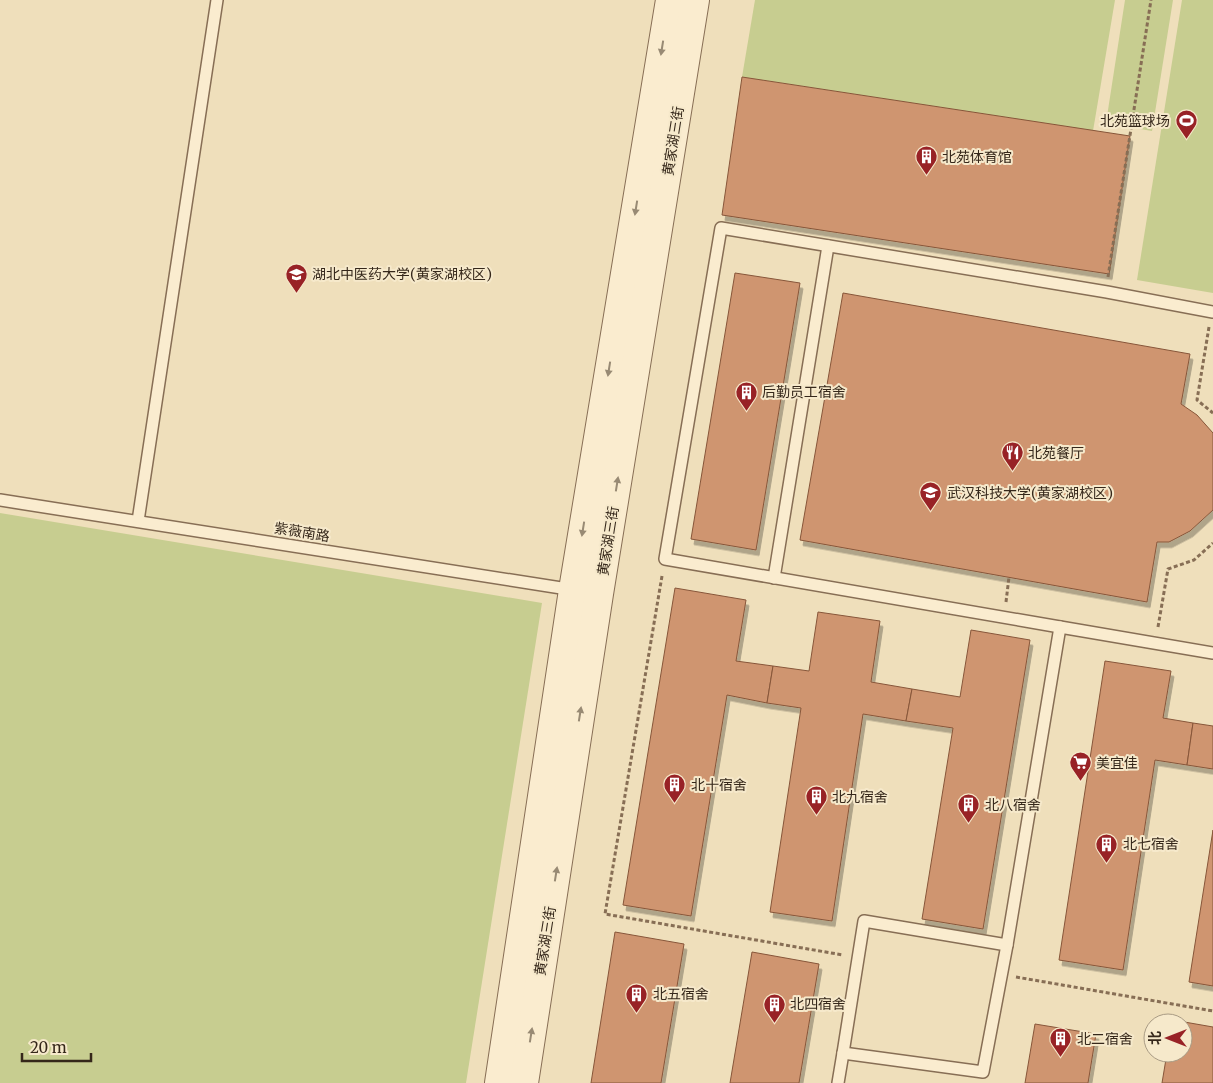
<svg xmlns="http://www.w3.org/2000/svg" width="1213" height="1083" font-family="Merriweather,'Noto Sans SC',serif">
<defs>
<filter id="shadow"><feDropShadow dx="3" dy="5.5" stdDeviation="0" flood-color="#0004"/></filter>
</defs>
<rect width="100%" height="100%" fill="#efdfbb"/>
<g fill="#c7cd90">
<path d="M755,0H1115L1093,131L742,77Z"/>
<path d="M1125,0H1173L1152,131L1106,123Z"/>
<path d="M1182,0H1213V293L1137,280Z"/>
<path d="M0,513L542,603L466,1083H0Z"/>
</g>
<g fill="#cf956f" stroke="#87563a" filter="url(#shadow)">
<path d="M742,77L1130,136L1109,274L722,215Z"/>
<path d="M735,273L800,283L756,550L691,539Z"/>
<path d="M843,293L1190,354L1181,404L1197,415L1213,433V510L1190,531L1169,542H1157L1147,602L800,540Z"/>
<path d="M675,588L746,600L736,661L773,666L767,703L727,695L691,916L623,905Z"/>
<path d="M818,612L880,621L871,682L912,689L906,721L863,714L832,921L770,912L801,708L767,703L773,666L809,671Z"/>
<path d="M971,630L1030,640L983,929L922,919L953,728L906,721L912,689L960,697Z"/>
<path d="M1105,661L1171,671L1163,718L1193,723L1187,765L1155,760L1123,970L1059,960Z"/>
<path d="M1193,723L1213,726V769L1187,765Z"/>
<path d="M1213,830V986L1189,982Z"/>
<path d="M615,932L684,944L661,1083H591Z"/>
<path d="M752,952L819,964L799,1083H730Z"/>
<path d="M1173,1020L1213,1027V1083H1162L1167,1053H1183V1023H1172Z"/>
<path d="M1035,1024L1096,1034L1088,1083H1025Z"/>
</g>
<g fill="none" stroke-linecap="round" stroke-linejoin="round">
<defs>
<g id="service">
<path d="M0,500L574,590"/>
<path d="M138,521L217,0"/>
<path d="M774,578L828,246"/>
<path d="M1060,627L665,559L721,228L1107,292L1213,312"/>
<path d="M843,1053L864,921L1007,945"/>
<path d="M838,1083L843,1053L983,1072L1007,945L1060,627L1213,653"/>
</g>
<g id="tertiary">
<path d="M499,1083L573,590L670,0"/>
<path d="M524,1083L599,594L695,0"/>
</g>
</defs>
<use href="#service" stroke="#876e55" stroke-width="14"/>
<use href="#tertiary" stroke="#876e55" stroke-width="30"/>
<g stroke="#876e55" stroke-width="3" stroke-dasharray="4 2.5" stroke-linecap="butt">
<path d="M1108,277L1151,0"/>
<path d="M1209,327L1197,400L1213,413"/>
<path d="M662,576L605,914L843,955"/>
<path d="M1006,602L1009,577"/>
<path d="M1158,627L1168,569L1194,560L1213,543"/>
<path d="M1016,977L1213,1011"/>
</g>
<use href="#service" stroke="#faeccf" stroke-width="11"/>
<use href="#tertiary" stroke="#faeccf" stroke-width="28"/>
</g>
<defs><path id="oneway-solid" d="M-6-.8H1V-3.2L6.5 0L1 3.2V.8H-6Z" transform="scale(1.25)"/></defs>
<g fill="#988a74">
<use href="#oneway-solid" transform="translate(662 48) rotate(99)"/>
<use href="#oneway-solid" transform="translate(636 208) rotate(99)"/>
<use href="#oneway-solid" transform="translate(609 369) rotate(99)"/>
<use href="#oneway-solid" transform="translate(617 484) rotate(-81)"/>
<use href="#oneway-solid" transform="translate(583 529) rotate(99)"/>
<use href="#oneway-solid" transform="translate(580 714) rotate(-81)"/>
<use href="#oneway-solid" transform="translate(556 874) rotate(-81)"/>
<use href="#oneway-solid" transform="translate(531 1035) rotate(-81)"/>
</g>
<defs>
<symbol id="stadium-pin" viewBox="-11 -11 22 30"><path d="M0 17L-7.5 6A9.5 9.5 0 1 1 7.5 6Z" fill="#982226" stroke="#f6e9cb"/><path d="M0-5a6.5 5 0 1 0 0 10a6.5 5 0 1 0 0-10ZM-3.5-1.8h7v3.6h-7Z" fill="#fff"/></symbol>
<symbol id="building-pin" viewBox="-11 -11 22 30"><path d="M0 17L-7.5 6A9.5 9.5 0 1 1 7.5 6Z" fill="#982226" stroke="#f6e9cb"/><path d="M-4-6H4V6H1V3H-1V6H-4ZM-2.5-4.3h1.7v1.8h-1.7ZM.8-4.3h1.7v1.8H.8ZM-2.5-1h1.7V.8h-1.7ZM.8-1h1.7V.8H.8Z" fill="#fff"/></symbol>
<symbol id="university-pin" viewBox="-11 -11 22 30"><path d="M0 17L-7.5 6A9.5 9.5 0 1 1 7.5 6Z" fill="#982226" stroke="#f6e9cb"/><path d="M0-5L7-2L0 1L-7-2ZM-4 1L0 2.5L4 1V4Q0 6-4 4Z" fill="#fff"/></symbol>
<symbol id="restaurant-pin" viewBox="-11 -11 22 30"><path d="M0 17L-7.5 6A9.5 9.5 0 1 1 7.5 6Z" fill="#982226" stroke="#f6e9cb"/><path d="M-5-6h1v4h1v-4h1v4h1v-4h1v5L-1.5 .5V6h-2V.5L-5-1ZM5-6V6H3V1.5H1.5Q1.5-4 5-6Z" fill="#fff"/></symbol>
<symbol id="supermarket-pin" viewBox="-11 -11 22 30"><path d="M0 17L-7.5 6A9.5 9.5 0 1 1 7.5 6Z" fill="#982226" stroke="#f6e9cb"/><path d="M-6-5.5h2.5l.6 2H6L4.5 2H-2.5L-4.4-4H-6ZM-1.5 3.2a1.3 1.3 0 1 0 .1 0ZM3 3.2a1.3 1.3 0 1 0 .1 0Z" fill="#fff"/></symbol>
</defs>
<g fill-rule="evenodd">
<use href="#stadium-pin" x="1174" y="108" width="25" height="34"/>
<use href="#building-pin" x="914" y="144" width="25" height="34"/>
<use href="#university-pin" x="284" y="262" width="25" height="34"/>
<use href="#building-pin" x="734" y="380" width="25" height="34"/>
<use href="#restaurant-pin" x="1000" y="440" width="25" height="34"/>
<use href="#university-pin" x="918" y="480" width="25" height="34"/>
<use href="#supermarket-pin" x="1068" y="750" width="25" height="34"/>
<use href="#building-pin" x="662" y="772" width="25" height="34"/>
<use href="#building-pin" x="804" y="784" width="25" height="34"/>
<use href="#building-pin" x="956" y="792" width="25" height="34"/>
<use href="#building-pin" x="1094" y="832" width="25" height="34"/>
<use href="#building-pin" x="624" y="982" width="25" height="34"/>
<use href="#building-pin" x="762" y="992" width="25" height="34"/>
<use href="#building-pin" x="1048" y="1026" width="25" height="34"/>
</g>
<g text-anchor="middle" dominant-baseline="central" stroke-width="4" stroke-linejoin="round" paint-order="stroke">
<g font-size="14" fill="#35271a" stroke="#f6e9cb" text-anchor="start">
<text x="1170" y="121" text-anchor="end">北苑篮球场</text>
<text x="942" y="157">北苑体育馆</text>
<text x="312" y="274">湖北中医药大学(黄家湖校区)</text>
<text x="762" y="392">后勤员工宿舍</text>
<text x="1028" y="453">北苑餐厅</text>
<text x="947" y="493">武汉科技大学(黄家湖校区)</text>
<text x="1096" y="763">美宜佳</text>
<text x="691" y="785">北十宿舍</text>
<text x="832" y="797">北九宿舍</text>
<text x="985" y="805">北八宿舍</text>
<text x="1123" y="844">北七宿舍</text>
<text x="653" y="994">北五宿舍</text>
<text x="790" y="1004">北四宿舍</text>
<text x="1077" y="1039">北二宿舍</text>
</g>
<g font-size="14" fill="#35271a" stroke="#f6e9cb">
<text transform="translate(673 141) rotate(-81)">黄家湖三街</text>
<text transform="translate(302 532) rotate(9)">紫薇南路</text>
<text transform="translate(608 541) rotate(-81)">黄家湖三街</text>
<text transform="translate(545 941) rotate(-81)">黄家湖三街</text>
</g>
</g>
<g transform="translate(1168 1038) rotate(270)"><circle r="24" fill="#f6e9cb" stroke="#a99b84"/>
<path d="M0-4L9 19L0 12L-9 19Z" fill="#982226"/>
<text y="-8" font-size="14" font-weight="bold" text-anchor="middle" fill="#35271a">北</text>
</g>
<path d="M22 1053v8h69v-8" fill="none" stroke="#35271a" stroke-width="2.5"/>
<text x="30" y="1053" font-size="15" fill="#35271a" stroke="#f6e9cb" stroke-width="4" paint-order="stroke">20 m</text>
</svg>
